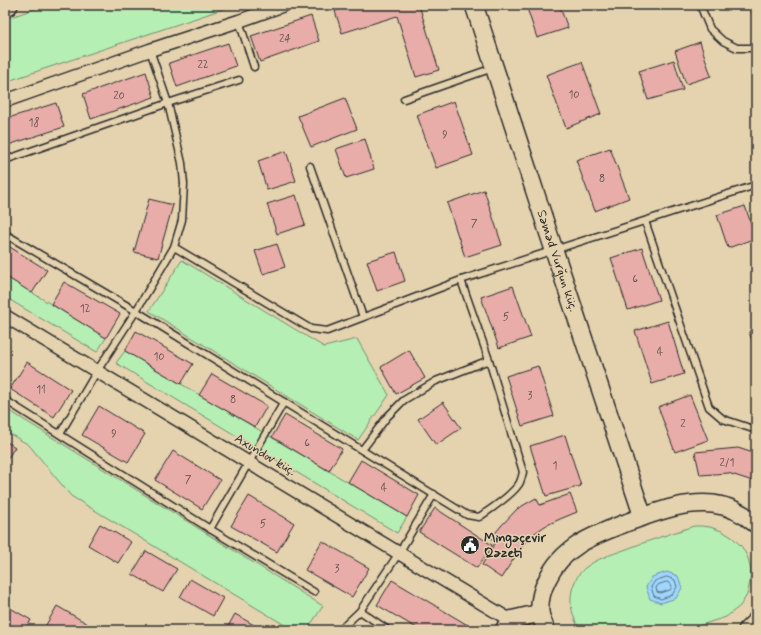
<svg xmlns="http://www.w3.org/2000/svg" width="761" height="635" font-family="Mynerve,sans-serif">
<rect width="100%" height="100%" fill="#e5d3b0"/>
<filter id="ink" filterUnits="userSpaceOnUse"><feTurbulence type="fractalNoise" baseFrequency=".025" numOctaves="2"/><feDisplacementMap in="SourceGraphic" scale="8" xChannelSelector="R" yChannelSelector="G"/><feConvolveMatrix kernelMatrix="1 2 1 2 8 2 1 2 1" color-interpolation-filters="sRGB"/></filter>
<g filter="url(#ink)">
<g fill="#b5efb4" stroke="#708d70">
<path d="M46,5H235L5,82V19Z"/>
<path d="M182,260L324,347L357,339L389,395L358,440L149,311Z"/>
<path d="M5,276L106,338L97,352L5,297Z"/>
<path d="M125,351L407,517L397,533L116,363Z"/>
<path d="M5,408L323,606L307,630H293L71,496L29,445L5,431Z"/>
<path d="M694,526H701L710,527L722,531L733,538L742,547L748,558L751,571L750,582L747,595L740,606L726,617L685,630H580C575,622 570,608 571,598C571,588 577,574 585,568C596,559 610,555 624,550C647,541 670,534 694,526Z"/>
</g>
<path fill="#9fd6fe" stroke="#7192aa" d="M667,572L678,576L682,588L676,598L661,603L650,599L646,587L652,577Z"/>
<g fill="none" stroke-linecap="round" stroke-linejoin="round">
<g stroke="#596f7f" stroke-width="1">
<path d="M667,577L675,580L677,587L672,595L661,599L654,596L651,587L655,581Z"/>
<path d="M667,582L671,584L672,587L670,590L661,593L657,592L656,588L658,585Z"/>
</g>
</g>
<g fill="#e8ada9" stroke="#2b2b2b">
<path d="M354,5H419L439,70L416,77L397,16L342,33L335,11Z"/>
<path d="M526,5H559L568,28L537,38Z"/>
<path d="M749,5H756V26Z"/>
<path d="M311,16L319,41L260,62L251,36Z"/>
<path d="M700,42L711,76L686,84L675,51Z"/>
<path d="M228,43L236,66L177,87L169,63Z"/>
<path d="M674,60L683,90L648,100L639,71Z"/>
<path d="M582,62L601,114L566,128L546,75Z"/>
<path d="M146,72L154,97L91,119L83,94Z"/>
<path d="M345,98L357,129L311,147L298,116Z"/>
<path d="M454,101L473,155L436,168L417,115Z"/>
<path d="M56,103L64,127L5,146V119Z"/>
<path d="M365,139L374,169L346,178L336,149Z"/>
<path d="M610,148L629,198L595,211L576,160Z"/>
<path d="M286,151L296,181L267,190L258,161Z"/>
<path d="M484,190L502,245L465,257L447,203Z"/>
<path d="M296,195L305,225L277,234L267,204Z"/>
<path d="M149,199L173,205L158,258L134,252Z"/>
<path d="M745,206L756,238L728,248L717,215Z"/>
<path d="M5,244L47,270L32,293L5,276Z"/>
<path d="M277,244L285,267L263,274L255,251Z"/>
<path d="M642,248L659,300L628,310L611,258Z"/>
<path d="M396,252L405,281L377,291L367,261Z"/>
<path d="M64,282L120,314L106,338L51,304Z"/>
<path d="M513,286L531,337L499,348L481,297Z"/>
<path d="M668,321L684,374L652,384L635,331Z"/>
<path d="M756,330V352L749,332Z"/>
<path d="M136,331L193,364L181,384L125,351Z"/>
<path d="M409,350L425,378L396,394L381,367Z"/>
<path d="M27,362L71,390L54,417L10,389Z"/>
<path d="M538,366L554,416L522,426L506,376Z"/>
<path d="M212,374L267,406L255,427L199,395Z"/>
<path d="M690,395L708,440L675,452L658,407Z"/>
<path d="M443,402L461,428L436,445L418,419Z"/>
<path d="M99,406L145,434L128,462L82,435Z"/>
<path d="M285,415L342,449L329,471L272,437Z"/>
<path d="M565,435L581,486L546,496L530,446Z"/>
<path d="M5,441L15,447L6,461L5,460Z"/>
<path d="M738,448L756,454V482L728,473L700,475L695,452Z"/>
<path d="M173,451L220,480L202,509L155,480Z"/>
<path d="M361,460L419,495L407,517L348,482Z"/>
<path d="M570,494L577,512L560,519L545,526L532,535L523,545L501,578L482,565L496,541L491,538L501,526L517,509L536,498L540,505Z"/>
<path d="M249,496L294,523L277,552L231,526Z"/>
<path d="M435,508L492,545L477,568L419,532Z"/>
<path d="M100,524L131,542L118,563L88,545Z"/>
<path d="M322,541L369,568L352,597L305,570Z"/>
<path d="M146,551L177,569L163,592L132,574Z"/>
<path d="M190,579L223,598L213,616L180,597Z"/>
<path d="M392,580L471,627L459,630H420L377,605Z"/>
<path d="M5,605L31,620L25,630H5Z"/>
<path d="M57,606L88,624L85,630H43Z"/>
<path d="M235,614L259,628L258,630H226Z"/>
</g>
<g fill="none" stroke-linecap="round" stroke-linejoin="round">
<defs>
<g id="lane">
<path d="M700,5L710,29L723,41L737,48H752L756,47"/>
<path d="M239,21L254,67"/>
<path d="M404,99L493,68"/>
<path d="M5,160L168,103L239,80"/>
<path d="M310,166L363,317"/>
<path d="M645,221L709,407L723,419L756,430"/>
<path d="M5,234L136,311L467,515L479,517C491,509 511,496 519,484C521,481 522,476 523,472L489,360L461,280"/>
<path d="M174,247L311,329L327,331L461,280L756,185"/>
<path d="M5,400L210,529L314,592"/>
<path d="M60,434L97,371L136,311L174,247L182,220L184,184L182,163L168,103L150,50"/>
<path d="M362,450L387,417L404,400L436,381L489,360"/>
<path d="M210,529L284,402"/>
<path d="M360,611L388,630"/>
<path d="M340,630L360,611L399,553L434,494"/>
</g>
<g id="street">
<path d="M5,101L150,50L239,21L284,5"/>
<path d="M5,316L510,620"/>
</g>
<g id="secondary">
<path id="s1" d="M474,5L554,250L643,517"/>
<path d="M504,630L510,620L540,613"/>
<path d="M546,630C544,624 541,618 540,613C539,602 542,590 547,580C563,545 597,534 631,521C657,512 684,501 713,504C730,506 743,513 756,524"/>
<path d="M747,630L756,621"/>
</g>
<path id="primary" d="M5,6L8,5"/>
</defs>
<use href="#lane" stroke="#2b2b2b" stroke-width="9"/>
<use href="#street" stroke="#2b2b2b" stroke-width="15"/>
<use href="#secondary" stroke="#2b2b2b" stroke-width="20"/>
<use href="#primary" stroke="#2b2b2b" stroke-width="22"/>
<use href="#lane" stroke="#e5d3b0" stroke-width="6"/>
<use href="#street" stroke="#e5d3b0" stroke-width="12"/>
<use href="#secondary" stroke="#e5d3b0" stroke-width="17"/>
<use href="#primary" stroke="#e5d3b0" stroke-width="19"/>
</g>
</g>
<defs>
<symbol id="civic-disc" viewBox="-11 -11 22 22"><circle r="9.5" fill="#2b2b2b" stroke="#e5d3b0"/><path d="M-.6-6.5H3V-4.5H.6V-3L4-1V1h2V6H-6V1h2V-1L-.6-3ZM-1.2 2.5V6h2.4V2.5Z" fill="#fff"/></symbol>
</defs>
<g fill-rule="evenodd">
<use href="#civic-disc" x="459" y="534" width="22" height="22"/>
</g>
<g text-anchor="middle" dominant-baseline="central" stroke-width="3" stroke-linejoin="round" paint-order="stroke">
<g font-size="11" fill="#5a4c4a">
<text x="285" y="39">24</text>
<text x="203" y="65">22</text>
<text x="574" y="95">10</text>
<text x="119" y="96">20</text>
<text x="34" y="123">18</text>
<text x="445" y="135">9</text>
<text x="602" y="179">8</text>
<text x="474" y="224">7</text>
<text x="635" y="279">6</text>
<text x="85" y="309">12</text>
<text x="506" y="317">5</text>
<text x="660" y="352">4</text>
<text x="159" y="357">10</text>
<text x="41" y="390">11</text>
<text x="530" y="396">3</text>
<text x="233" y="400">8</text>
<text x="683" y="424">2</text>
<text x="114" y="434">9</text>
<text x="307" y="443">6</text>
<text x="727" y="463">2/1</text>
<text x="555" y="466">1</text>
<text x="188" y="480">7</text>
<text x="384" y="488">4</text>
<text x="263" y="524">5</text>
<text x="337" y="569">3</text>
</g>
<g font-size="13" fill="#2b2b2b" stroke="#e5d3b0">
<text stroke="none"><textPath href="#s1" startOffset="269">Səməd Vurğun küç.</textPath></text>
<text transform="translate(265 455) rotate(31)">Axundov küç.</text>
</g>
<g font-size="13" font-weight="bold" fill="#2b2b2b" stroke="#e5d3b0" text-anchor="start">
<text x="484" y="538">Mingəçevir<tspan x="484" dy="15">Qəzeti</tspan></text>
</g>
</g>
<rect width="761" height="635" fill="none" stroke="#e5d3b0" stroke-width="20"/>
<rect x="10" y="10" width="741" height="615" fill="none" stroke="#2b2b2b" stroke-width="1.5" filter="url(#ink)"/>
</svg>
